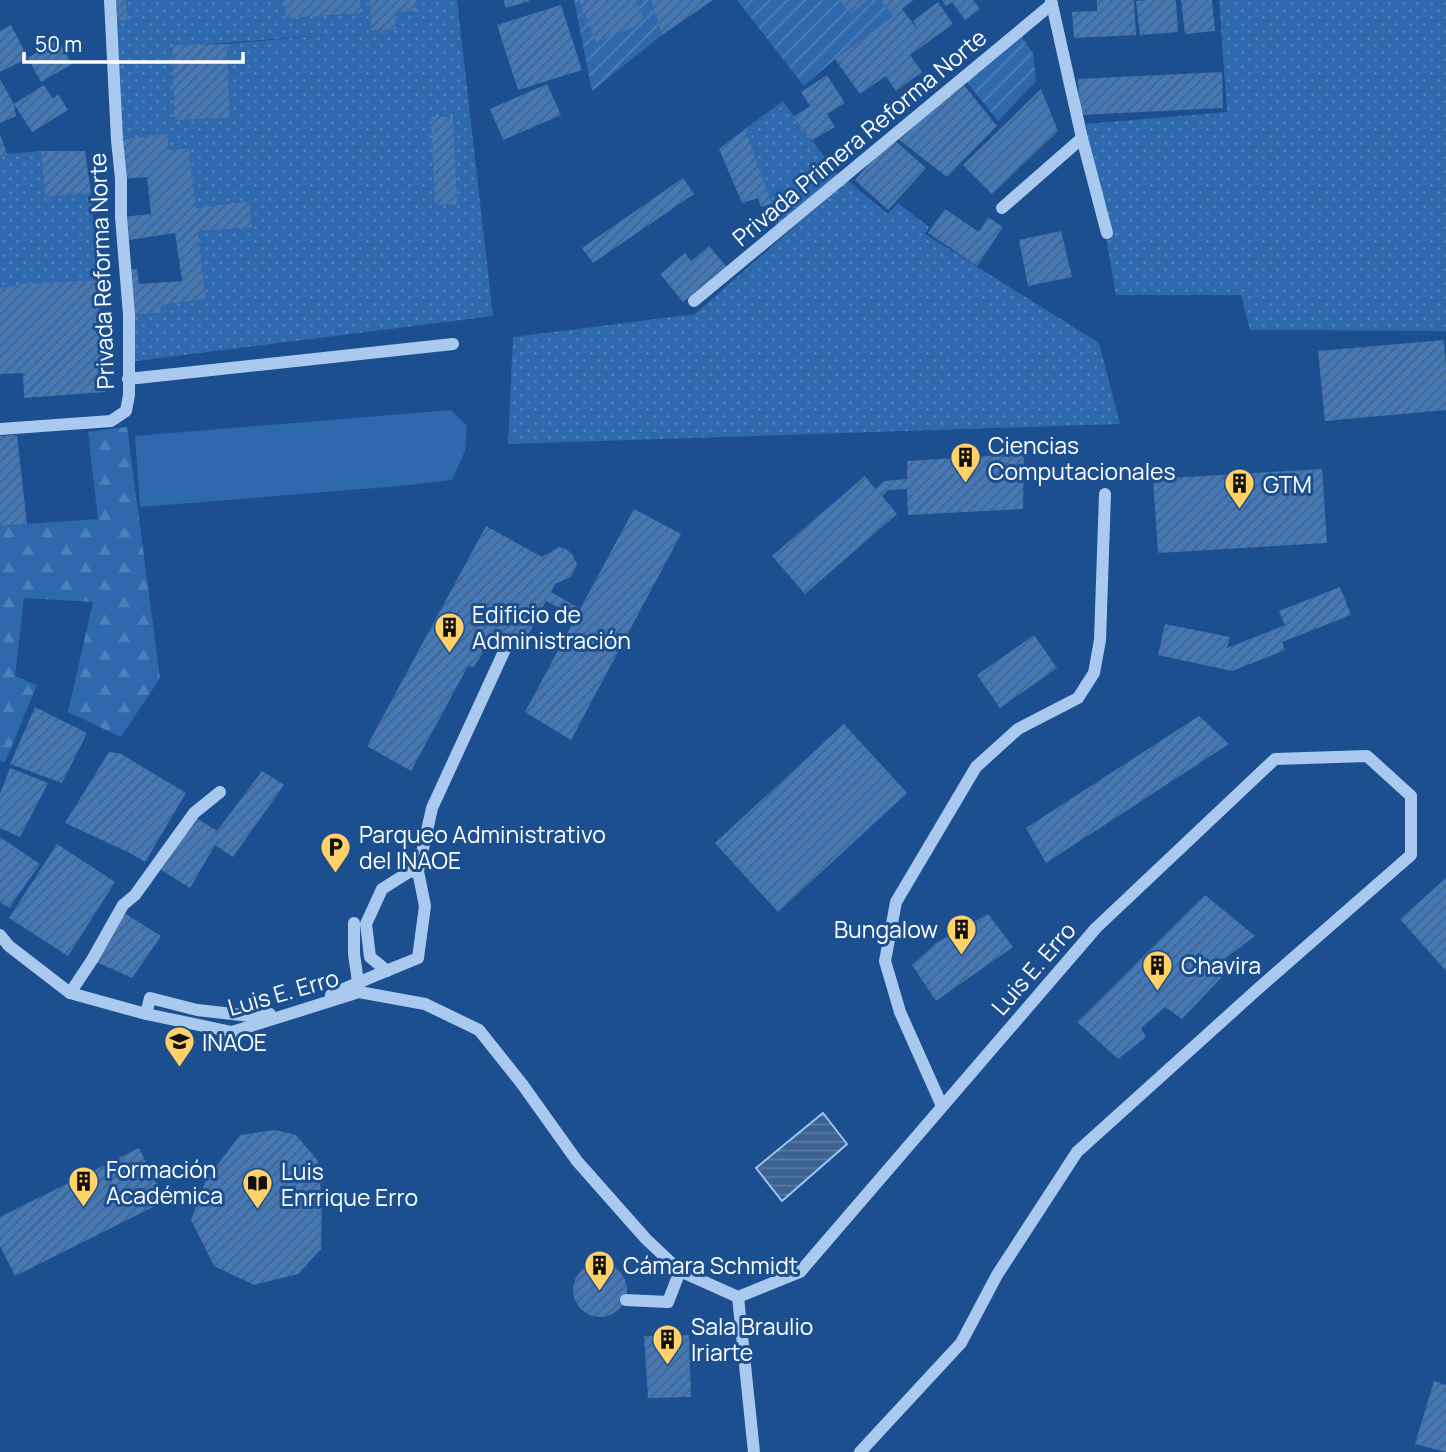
<svg xmlns="http://www.w3.org/2000/svg" width="1446" height="1452" font-family="Manrope,sans-serif">
<defs>
<pattern id="grass-dots" width="8" height="8" patternUnits="userSpaceOnUse" patternTransform="scale(1.75)"><rect width="8" height="8" fill="#2e69ad"/><path d="M2 2h.1M6 6h.1" fill="none" stroke="#4d80b9" stroke-width="1.8" stroke-linecap="round"/></pattern>
<pattern id="forest-firs" width="22" height="20" patternUnits="userSpaceOnUse" patternTransform="scale(1.75)"><rect width="22" height="20" fill="#2e69ad"/><path d="M5 1l3.5 6h-7zM16 11l3.5 6h-7z" fill="#4d80b9"/></pattern>
<pattern id="garden-furrows" width="10" height="10" patternUnits="userSpaceOnUse" patternTransform="scale(1.75)"><rect width="10" height="10" fill="#2e69ad"/><path d="M-1 1l2-2M0 10L10 0M9 11l2-2" fill="none" stroke="#4d80b9"/></pattern>
<pattern id="water-rules" width="6" height="5" patternUnits="userSpaceOnUse" patternTransform="scale(1.75)"><rect width="6" height="5" fill="#3c6290"/><path d="M0 2.5h6" fill="none" stroke="#597aa1"/></pattern>
<pattern id="building-hatch" width="6" height="6" patternUnits="userSpaceOnUse" patternTransform="scale(1.75)"><rect width="6" height="6" fill="#4478b7"/><path d="M-1 1l2-2M0 6l6-6M5 7l2-2" fill="none" stroke="#486282"/></pattern>
</defs>
<rect width="100%" height="100%" fill="#1b4f8f"/>
<g fill="url(#grass-dots)" fill-rule="evenodd">
<path d="M126,0H370L372,31L396,29L395,12L416,0H457L493,316L129,362V315L159,313L161,305L206,299L198,231L252,226L249,201L196,208L189,148L169,150L168,135L117,140L112,21L128,20ZM326,35L227,44L230,118L174,119L172,47Z"/>
<path d="M1219,0H1446V331L1250,330L1241,295H1116L1086,124L1227,112Z"/>
<path d="M783,101L840,178L777,233L772,204L745,129Z"/>
<path d="M41,151L45,197L91,193L98,280L0,288V159L7,154Z"/>
<path d="M847,180L888,214L898,203L929,227L925,234L1099,343L1120,424L508,444L513,337L695,314Z"/>
</g>
<path fill="url(#forest-firs)" d="M127,427L160,678L121,737L68,712L93,602L24,598L15,676L37,685L5,762L0,761V526L98,519L88,432Z"/>
<g fill="url(#garden-furrows)">
<path d="M574,0H655L662,35L592,91Z"/>
<path d="M737,0H839L850,14L869,0H880L893,16L835,59L804,86Z"/>
<path d="M1021,36L1033,53L1036,81L998,121L966,81Z"/>
</g>
<path fill="#2e69ad" d="M451,410L467,426L465,451L452,480L400,486L140,507L135,436Z"/>
<path fill="url(#water-rules)" stroke="#9cc4f0" stroke-width="2" d="M823,1113L847,1144L782,1201L756,1168Z"/>
<g fill="url(#building-hatch)">
<path d="M110,0H126L128,20L112,21Z"/>
<path d="M285,0H360L361,13L286,18Z"/>
<path d="M370,0H416V11L395,12L396,29L371,31Z"/>
<path d="M503,0H529V1L506,8Z"/>
<path d="M579,0H636L645,22L596,42Z"/>
<path d="M651,0H713L662,35Z"/>
<path d="M839,0H869L850,14Z"/>
<path d="M880,0H914L902,9L918,30L913,21L938,2L953,24L910,55L922,72L896,91L886,76L860,94L835,59L893,16Z"/>
<path d="M942,0H973L980,9L965,20L952,2L946,6Z"/>
<path d="M1097,0H1134L1136,35L1074,38L1072,12L1097,11Z"/>
<path d="M1148,0H1176L1178,32L1140,35L1136,1Z"/>
<path d="M1181,0H1212L1215,31L1185,34Z"/>
<path d="M561,5L582,70L518,90L497,25Z"/>
<path d="M11,25L28,58L0,72V31Z"/>
<path d="M57,39L72,64L41,82L28,58Z"/>
<path d="M227,44L230,118L174,120L172,45Z"/>
<path d="M1222,72L1223,108L1080,115L1078,79Z"/>
<path d="M827,75L845,103L827,114L835,127L812,140L793,117L810,106L801,92Z"/>
<path d="M0,79L14,104L16,116L0,123Z"/>
<path d="M547,84L561,115L503,140L490,109Z"/>
<path d="M963,84L997,126L947,177L897,138Z"/>
<path d="M44,85L53,99L58,94L68,110L32,132L14,104Z"/>
<path d="M1041,89L1058,131L992,194L963,165Z"/>
<path d="M431,117H453L457,204L435,205Z"/>
<path d="M745,129L772,204L761,207L758,198L742,203L719,149Z"/>
<path d="M0,134L7,154L0,159Z"/>
<path d="M168,134L169,150L189,148L196,208L249,201L252,227L198,231L206,299L161,305L160,313L129,315L125,270L137,269L139,284L182,281L175,233L123,241L121,217L151,214L147,177L121,179L117,140Z"/>
<path d="M892,138L926,168L888,210L855,180Z"/>
<path d="M41,151H85L91,193L45,197Z"/>
<path d="M683,178L694,194L593,263L582,248Z"/>
<path d="M945,209L979,232L988,217L1003,227L977,266L928,233Z"/>
<path d="M1061,231L1072,277L1028,286L1019,240Z"/>
<path d="M709,246L726,266L683,302L660,274L685,253L691,261Z"/>
<path d="M98,280L105,392L24,398L23,373L0,374V288L24,284Z"/>
<path d="M1444,340L1446,365V410L1325,421L1318,351Z"/>
<path d="M17,435L27,524L0,526V436Z"/>
<path d="M1024,454L1023,509L908,515L907,489L888,490L882,496L897,514L805,594L772,556L865,476L875,489L884,481L907,479V461Z"/>
<path d="M1322,469L1327,543L1158,553L1153,479Z"/>
<path d="M634,509L681,534L571,740L525,712L576,617L546,601L524,643L496,630L474,667L468,666L411,771L367,746L486,526L542,557L559,547L566,549L572,554L577,564L571,577L555,584L551,592L580,609Z"/>
<path d="M1340,587L1351,615L1282,642L1285,650L1232,671L1158,655L1165,624L1230,637L1227,648L1285,625L1279,611Z"/>
<path d="M1034,635L1057,668L1000,708L977,675Z"/>
<path d="M35,707L87,733L62,783L10,764Z"/>
<path d="M1199,716L1229,744L1046,863L1026,828Z"/>
<path d="M844,724L907,793L778,912L715,843Z"/>
<path d="M109,752L121,754L186,793L145,862L130,853L65,823Z"/>
<path d="M10,768L48,783L20,837L0,828V794Z"/>
<path d="M262,771L284,785L233,857L215,845L190,888L161,870L193,816L217,831Z"/>
<path d="M0,837L40,864L9,908L0,902Z"/>
<path d="M57,844L115,882L68,956L9,918Z"/>
<path d="M1446,878V971L1400,919Z"/>
<path d="M1205,895L1255,936L1214,967L1222,977L1182,1019L1165,1007L1141,1028L1146,1037L1118,1059L1077,1022Z"/>
<path d="M121,911L161,936L132,978L92,960Z"/>
<path d="M988,914L1013,947L936,1001L912,965L936,943Z"/>
<path d="M275,1130L296,1135L318,1161L322,1202L321,1249L298,1274L254,1285L214,1266L191,1220L206,1180L240,1135Z"/>
<path d="M139,1148L165,1201L15,1276L0,1246V1217Z"/>
<circle cx="600" cy="1290" r="27"/>
<path d="M689,1335L691,1397L648,1398L644,1336Z"/>
<path d="M1434,1381L1446,1385V1452L1415,1444Z"/>
</g>
<g fill="none" stroke-linecap="round" stroke-linejoin="round">
<g stroke="#a9c9ee" stroke-width="12">
<path d="M1051,0L1082,138L1107,233"/>
<path d="M1002,208L1082,138"/>
<path d="M694,301L1052,4"/>
<path d="M128,379L453,344"/>
<path d="M0,429L111,421L126,411L129,395V315L121,217V179L117,140L110,0"/>
<path d="M354,923V954L359,989"/>
<path d="M0,935L9,946L70,993L146,1014L232,1032L359,992L425,1004L479,1030L522,1084L577,1161L646,1239L680,1271L738,1297L800,1272L1096,928L1275,759L1367,756L1411,796V855L1260,987L1077,1152L997,1275L961,1343L860,1452"/>
<path d="M387,971L370,957L366,924L382,889L409,872L418,871"/>
<path d="M70,993L92,960L123,905L135,895L194,813L220,792"/>
<path d="M331,995C360,981 389,970 418,958L425,906L418,871L432,808L507,645"/>
<path d="M146,1014L150,998L197,1010L259,1017L270,1014"/>
<path d="M942,1106L900,1012L885,961L896,902L976,767L1018,729L1078,698L1094,673L1100,640L1105,494"/>
<path d="M738,1297L754,1452"/>
<path d="M626,1300L668,1302L680,1271"/>
</g>
</g>
<defs>
<symbol id="building-pin" viewBox="-11 -11 22 30"><path d="M0 17L-7.5 6A9.5 9.5 0 1 1 7.5 6Z" fill="#ffd166" stroke="#1b4f8f"/><path d="M-4-6H4V6H1V3H-1V6H-4ZM-2.5-4.3h1.7v1.8h-1.7ZM.8-4.3h1.7v1.8H.8ZM-2.5-1h1.7V.8h-1.7ZM.8-1h1.7V.8H.8Z" fill="#111"/></symbol>
<symbol id="parking-pin" viewBox="-11 -11 22 30"><path d="M0 17L-7.5 6A9.5 9.5 0 1 1 7.5 6Z" fill="#ffd166" stroke="#1b4f8f"/><path d="M-3.5-5.5H1a3.5 3.5 0 0 1 0 7H-1V5.5H-3.5ZM-1-3.4V-.6H.8a1.4 1.4 0 0 0 0-2.8Z" fill="#111"/></symbol>
<symbol id="school-pin" viewBox="-11 -11 22 30"><path d="M0 17L-7.5 6A9.5 9.5 0 1 1 7.5 6Z" fill="#ffd166" stroke="#1b4f8f"/><path d="M0-5L7-2L0 1L-7-2ZM-4 1L0 2.5L4 1V4Q0 6-4 4Z" fill="#111"/></symbol>
<symbol id="library-pin" viewBox="-11 -11 22 30"><path d="M0 17L-7.5 6A9.5 9.5 0 1 1 7.5 6Z" fill="#ffd166" stroke="#1b4f8f"/><path d="M-6-4Q-3-5.5-.7-3.5V5Q-3 3-6 4ZM6-4Q3-5.5 .7-3.5V5Q3 3 6 4Z" fill="#111"/></symbol>
</defs>
<g fill-rule="evenodd">
<use href="#building-pin" x="948" y="440" width="35" height="47"/>
<use href="#building-pin" x="1222" y="466" width="35" height="47"/>
<use href="#building-pin" x="432" y="610" width="35" height="47"/>
<use href="#parking-pin" x="318" y="830" width="35" height="47"/>
<use href="#building-pin" x="944" y="912" width="35" height="47"/>
<use href="#building-pin" x="1140" y="948" width="35" height="47"/>
<use href="#school-pin" x="162" y="1024" width="35" height="47"/>
<use href="#building-pin" x="66" y="1164" width="35" height="47"/>
<use href="#library-pin" x="240" y="1166" width="35" height="47"/>
<use href="#building-pin" x="582" y="1248" width="35" height="47"/>
<use href="#building-pin" x="650" y="1322" width="35" height="47"/>
</g>
<g text-anchor="middle" dominant-baseline="central" stroke-width="6" stroke-linejoin="round" paint-order="stroke">
<g font-size="23" fill="#fff" stroke="#1b4f8f">
<text transform="translate(859 137) rotate(-40)">Privada Primera Reforma Norte</text>
<text transform="translate(101 271) rotate(-92)">Privada Reforma Norte</text>
<text transform="translate(1033 968) rotate(-49)">Luis E. Erro</text>
<text transform="translate(283 992) rotate(-16)">Luis E. Erro</text>
</g>
<g font-size="23" fill="#fff" stroke="#1b4f8f" text-anchor="start">
<text x="988" y="445">Ciencias<tspan x="988" dy="26">Computacionales</tspan></text>
<text x="1263" y="484">GTM</text>
<text x="472" y="614">Edificio de<tspan x="472" dy="26">Administración</tspan></text>
<text x="359" y="834">Parqueo Administrativo<tspan x="359" dy="26">del INAOE</tspan></text>
<text x="938" y="929" text-anchor="end">Bungalow</text>
<text x="1181" y="965">Chavira</text>
<text x="202" y="1042">INAOE</text>
<text x="106" y="1169">Formación<tspan x="106" dy="26">Académica</tspan></text>
<text x="281" y="1171">Luis<tspan x="281" dy="26">Enrrique Erro</tspan></text>
<text x="623" y="1265">Cámara Schmidt</text>
<text x="691" y="1326">Sala Braulio<tspan x="691" dy="26">Iriarte</tspan></text>
</g>
</g>
<path d="M24 52v10h219v-10" fill="none" stroke="#ffffff" stroke-width="3.5"/>
<text x="35" y="52" font-size="21" fill="#ffffff" stroke="#1b4f8f" stroke-width="5" paint-order="stroke">50 m</text>
</svg>
